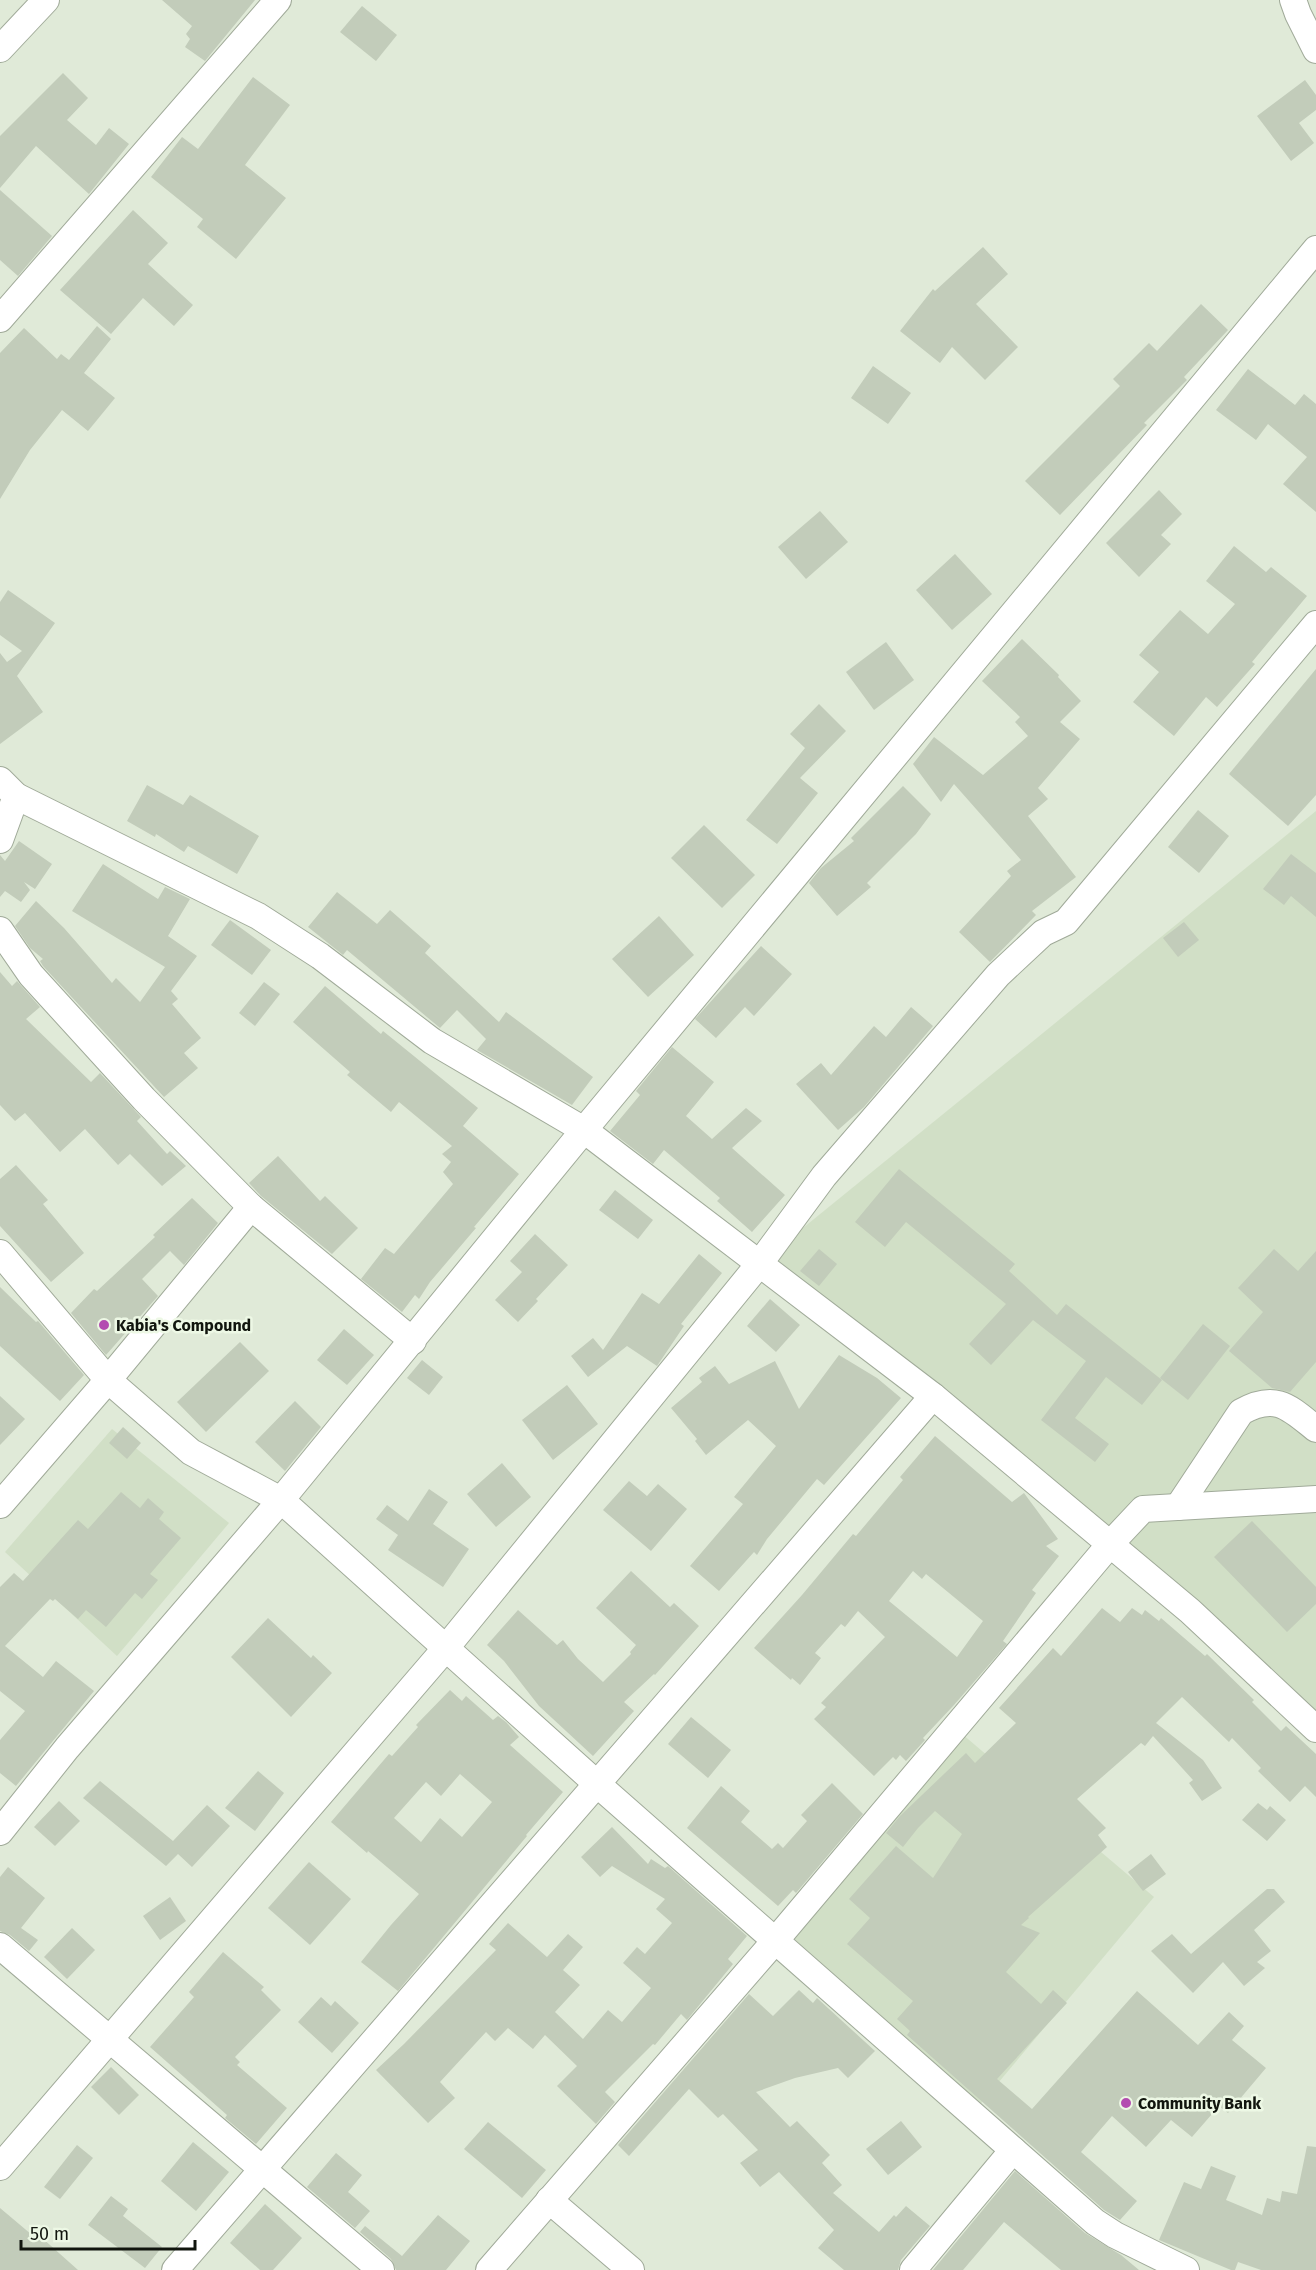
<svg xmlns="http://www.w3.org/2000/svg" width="1316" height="2270" font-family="'Fira Sans',sans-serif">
<rect width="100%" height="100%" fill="#e0ead8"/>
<g fill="#d1dfc6">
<path d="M1316,811V1734L760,1263Z"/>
<path d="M112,1429L229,1523L117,1656L5,1552Z"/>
<path d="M955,1728L1154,1897L972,2114L775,1941Z"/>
</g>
<g fill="#c2ccba" fill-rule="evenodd">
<path d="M162,0H255L205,61L185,47L190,39L186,34L192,26Z"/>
<path d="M362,6L397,35L376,61L340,32Z"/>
<path d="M63,73L88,98L67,120L96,145L109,128L129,144L89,194L36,146L0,188V136Z"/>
<path d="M253,77L290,105L245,165L286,198L236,259L197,227L203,219L151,177L182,137L198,149Z"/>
<path d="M1305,80L1316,95V110L1299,123L1314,143L1291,161L1257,116Z"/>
<path d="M0,190L52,236L18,276L0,260Z"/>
<path d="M133,210L168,243L148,264L193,305L174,326L143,298L111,334L60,290Z"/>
<path d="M983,247L1008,274L976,304L1018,347L985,380L952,347L940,363L900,331L933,289L935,291Z"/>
<path d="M1201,304L1228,330L1184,377L1187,380L1144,423L1147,425L1060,515L1025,481L1120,386L1113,379L1149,343L1157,351Z"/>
<path d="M97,326L111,339L84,373L115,398L88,431L62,410L30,450L0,499V353L24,328L57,359L61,354L69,360Z"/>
<path d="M873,366L911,393L888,424L851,398Z"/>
<path d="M1248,369L1295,405L1304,394L1316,404V512L1283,484L1307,457L1268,424L1256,440L1216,410Z"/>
<path d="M1159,490L1182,514L1161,535L1171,544L1139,577L1106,543Z"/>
<path d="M820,511L848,542L806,579L778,547Z"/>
<path d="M1234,546L1266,572L1271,567L1307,596L1252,662L1255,664L1217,707L1206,697L1174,736L1133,702L1159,672L1139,655L1180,610L1208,634L1235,604L1206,581Z"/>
<path d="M955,554L992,594L952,630L916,590Z"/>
<path d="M8,590L55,623L17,676L43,712L0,744V653L7,662L22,651L0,635V602Z"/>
<path d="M1022,639L1059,675L1058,677L1081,701L1060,722L1080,739L1038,788L1048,799L1028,816L1076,877L1032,911L1036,915L990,962L959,932L1011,876L1007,871L1021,860L954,784L941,802L913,764L934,737L983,775L1028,736L1015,722L1020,717L982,681Z"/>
<path d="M886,642L914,680L874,710L846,672Z"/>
<path d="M1316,669V795L1288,826L1229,774Z"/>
<path d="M819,704L846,731L800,778L818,793L777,844L746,820L805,748L790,734Z"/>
<path d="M147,785L183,805L190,795L259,836L237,874L188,846L184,852L156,834L155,837L127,821Z"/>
<path d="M903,786L931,814L916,834L867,883L871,887L837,916L809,883L821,868L854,841L851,838Z"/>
<path d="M1198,810L1229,836L1199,873L1168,847Z"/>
<path d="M704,825L755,875L722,908L671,858Z"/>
<path d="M19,841L52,864L35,889L24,882L30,890L21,902L5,891L0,897V855L5,861Z"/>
<path d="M1291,854L1316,873V917L1291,896L1284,905L1263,889Z"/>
<path d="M103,864L158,899L165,887L190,899L168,936L197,956L171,991L178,999L172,1004L201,1038L184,1053L198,1068L164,1097L43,966L40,961L43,959L30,948L15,926L36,901L64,928L112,983L116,978L140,1002L165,967L72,911Z"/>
<path d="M337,892L377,924L390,910L431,946L425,953L499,1022L506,1012L593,1077L572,1105L477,1050L486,1039L457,1010L440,1028L347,950L343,955L308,927Z"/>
<path d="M659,916L694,955L648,997L612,959Z"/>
<path d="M230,920L271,950L252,975L211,945Z"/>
<path d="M1184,922L1199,940L1178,957L1163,938Z"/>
<path d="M761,946L792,974L754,1016L745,1007L716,1038L695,1019Z"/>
<path d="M0,972L12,986L17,981L40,1007L26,1019L91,1082L100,1073L141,1117L137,1121L167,1154L170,1151L186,1166L162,1186L130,1154L118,1165L85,1129L60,1152L25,1113L15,1121L0,1105Z"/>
<path d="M264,982L280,994L255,1026L239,1013Z"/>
<path d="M325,986L381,1034L383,1031L478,1108L463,1126L519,1174L474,1227L476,1228L430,1282L419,1299L415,1295L402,1312L361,1279L385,1248L394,1254L453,1184L443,1172L451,1162L442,1154L452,1146L399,1102L391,1112L347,1075L350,1072L293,1022Z"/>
<path d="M911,1007L933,1026L864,1107L838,1130L796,1084L821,1063L831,1075L874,1026L886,1037Z"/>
<path d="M672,1047L714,1082L686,1116L712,1139L746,1108L762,1121L732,1148L785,1195L752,1232L717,1201L720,1198L664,1150L653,1164L610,1131L640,1095L636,1091Z"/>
<path d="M278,1156L320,1201L325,1196L358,1228L332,1254L261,1196L249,1183Z"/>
<path d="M16,1165L48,1200L43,1204L84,1253L51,1282L0,1226V1179Z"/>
<path d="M899,1169L1015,1264L1009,1271L1057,1315L1066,1304L1162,1380L1142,1405L1106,1377L1075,1418L1109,1444L1095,1462L1041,1420L1086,1361L1033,1320L991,1365L969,1344L1006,1304L906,1222L885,1247L855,1222Z"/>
<path d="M615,1190L653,1220L638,1239L599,1210Z"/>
<path d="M192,1198L218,1223L184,1265L170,1251L142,1279L158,1296L106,1355L71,1313L94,1289L97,1291L155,1237L153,1235Z"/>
<path d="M535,1234L568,1265L536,1299L538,1301L518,1322L495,1300L522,1272L510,1261Z"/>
<path d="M819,1249L837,1264L819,1286L800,1271Z"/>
<path d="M1274,1249L1298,1271L1316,1251V1362L1290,1392L1272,1388L1229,1351L1263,1312L1238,1288Z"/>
<path d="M699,1254L722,1273L681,1324L684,1326L657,1366L627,1346L588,1377L571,1356L593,1338L603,1350L642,1293L659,1304Z"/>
<path d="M0,1287L36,1322L38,1321L84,1375L60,1401L0,1346Z"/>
<path d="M770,1299L800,1325L776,1352L747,1326Z"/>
<path d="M1203,1324L1230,1346L1188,1400L1160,1378Z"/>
<path d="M344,1329L374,1355L347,1385L317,1360Z"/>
<path d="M240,1342L269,1371L206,1432L177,1402Z"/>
<path d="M839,1355L877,1378L901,1398L824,1485L817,1479L767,1539L757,1555L754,1552L719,1591L690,1566L743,1504L734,1497L776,1446L748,1420L706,1455L695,1441L697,1439L671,1408L702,1382L699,1378L715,1366L729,1384L775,1361L799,1409Z"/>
<path d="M422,1360L443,1377L429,1395L407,1378Z"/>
<path d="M567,1385L598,1424L553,1460L522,1420Z"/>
<path d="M0,1396L25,1419L0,1445Z"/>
<path d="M295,1401L321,1427L285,1471L255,1442Z"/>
<path d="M123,1427L141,1443L127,1459L109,1443Z"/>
<path d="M935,1436L1012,1502L1024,1493L1058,1539L1046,1546L1059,1556L1032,1590L1036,1593L1003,1641L1007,1644L954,1705L923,1738L925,1740L906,1761L900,1755L896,1760L893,1757L874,1776L814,1719L826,1707L821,1703L885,1637L858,1611L845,1627L841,1624L815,1653L821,1658L800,1685L792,1678L791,1680L754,1648L802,1595L853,1534L856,1536L903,1480L900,1477ZM913,1571L922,1579L926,1574L983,1621L957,1657L889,1601Z"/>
<path d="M502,1463L531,1497L496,1527L467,1494Z"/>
<path d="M629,1481L647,1496L658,1484L687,1509L651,1551L603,1510Z"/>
<path d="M429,1489L448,1502L433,1524L469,1549L443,1587L388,1550L398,1535L376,1519L387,1505L408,1521Z"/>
<path d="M121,1492L140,1508L148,1498L164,1512L159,1519L181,1538L150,1574L158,1580L142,1599L135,1593L106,1627L86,1610L78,1619L55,1599L53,1601L50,1599L5,1646L43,1677L56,1661L94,1691L16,1786L0,1773V1740L25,1711L0,1691V1587L14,1573L23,1581L78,1520L88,1529Z"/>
<path d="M1252,1521L1316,1587V1604L1287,1632L1214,1557Z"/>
<path d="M631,1571L670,1607L674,1603L699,1626L655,1675L654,1674L624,1702L634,1711L593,1756L539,1706L504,1661L487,1645L518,1610L557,1645L563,1640L578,1659L603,1682L631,1654L630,1652L636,1645L596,1608Z"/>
<path d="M1102,1608L1120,1622L1132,1608L1142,1615L1145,1610L1159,1621L1161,1618L1205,1656L1207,1654L1254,1700L1252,1702L1281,1731L1286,1726L1316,1754V1797L1305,1786L1290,1802L1258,1771L1261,1768L1232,1738L1229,1742L1182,1697L1156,1723L1203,1760L1222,1788L1202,1801L1189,1783L1193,1780L1153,1736L1145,1746L1141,1743L1077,1799L1106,1828L1098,1835L1107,1847L1028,1917L1029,1918L1021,1925L1040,1933L1006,1972L1041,2004L1053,1990L1067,2003L997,2079L1032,2109L1137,1991L1198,2045L1229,2012L1244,2026L1232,2040L1266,2068L1228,2113L1219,2106L1192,2137L1171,2120L1146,2147L1112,2116L1081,2152L1137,2201L1120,2220L1104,2210L907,2035L910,2031L897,2019L913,2001L847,1944L870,1918L849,1899L896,1846L933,1878L962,1834L935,1811L918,1828L903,1847L886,1833L900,1816L966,1753L975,1763L1016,1723L999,1708L1053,1648L1061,1656Z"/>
<path d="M268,1618L311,1658L313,1655L332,1673L291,1717L231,1657Z"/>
<path d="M450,1690L462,1701L466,1696L493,1720L498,1716L506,1722L519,1737L510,1745L563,1792L526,1835L527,1836L398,1991L361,1962L391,1925L419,1894L368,1851L367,1853L331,1822L389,1754L392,1756L418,1727L416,1725ZM460,1774L492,1802L462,1837L440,1818L421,1842L394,1818L426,1782L441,1796Z"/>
<path d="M691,1717L731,1750L708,1778L668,1744Z"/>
<path d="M258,1771L284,1793L255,1831L225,1808Z"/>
<path d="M100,1781L173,1841L207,1805L230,1826L192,1867L178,1854L166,1866L83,1798Z"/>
<path d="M832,1783L863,1814L796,1893L793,1890L778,1906L687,1828L721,1786L750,1811L741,1822L772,1849L778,1843L783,1848L807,1821L801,1815Z"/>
<path d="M59,1801L80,1821L55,1846L34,1827Z"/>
<path d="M1258,1803L1267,1810L1270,1806L1286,1820L1267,1841L1242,1820Z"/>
<path d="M612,1827L648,1864L651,1859L665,1868L668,1866L747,1936L728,1959L733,1964L687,2020L681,2014L655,2045L653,2044L605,2092L615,2102L596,2124L557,2086L577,2066L545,2035L533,2049L508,2028L495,2041L486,2032L440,2082L455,2098L428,2123L376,2070L404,2044L496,1950L489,1944L508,1923L547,1957L568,1934L583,1947L563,1970L580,1985L555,2012L583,2039L608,2010L622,2022L651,1988L623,1963L637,1947L645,1954L672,1923L656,1909L665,1899L612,1866L600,1877L581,1857Z"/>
<path d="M1151,1854L1166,1874L1143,1891L1128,1872Z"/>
<path d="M309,1862L351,1899L310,1945L268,1908Z"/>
<path d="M8,1867L45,1898L21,1928L38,1940L29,1951L10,1935L0,1931V1877Z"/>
<path d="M1267,1889H1274L1285,1902L1254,1930L1271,1951L1257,1962L1265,1968L1244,1986L1223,1962L1193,1993L1151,1951L1172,1934L1191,1954Z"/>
<path d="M170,1897L186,1921L160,1940L143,1916Z"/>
<path d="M72,1928L95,1950L67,1979L44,1957Z"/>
<path d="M223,1952L264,1987L261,1990L281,2010L235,2057L240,2062L237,2065L287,2108L256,2144L225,2118L227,2115L150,2047L194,1997L189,1992Z"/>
<path d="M799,1990L813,2003L817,1998L875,2051L848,2078L838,2068L795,2078L756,2092L790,2127L797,2121L830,2155L822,2163L842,2185L833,2193L879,2232L894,2215L896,2217L906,2206L930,2226L901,2260L898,2270H844L818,2248L834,2230L779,2172L760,2187L740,2163L758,2150L723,2114L718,2118L689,2089L629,2156L618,2145L749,1994L773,2016Z"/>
<path d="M321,1997L331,2006L335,2001L359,2023L332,2053L298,2022Z"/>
<path d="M111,2067L139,2095L119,2115L91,2087Z"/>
<path d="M901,2121L922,2147L888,2175L866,2149Z"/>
<path d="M488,2122L546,2170L522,2198L464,2149Z"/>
<path d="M193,2142L229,2172L196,2211L161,2181Z"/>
<path d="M77,2145L93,2158L60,2199L44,2187Z"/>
<path d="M1307,2146L1316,2147V2270H1261L1238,2262L1235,2270H1231L1159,2240L1184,2182L1201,2189L1211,2166L1236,2176L1226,2200L1262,2215L1267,2198L1280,2202L1282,2191L1297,2194Z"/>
<path d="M336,2153L362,2175L348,2192L370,2211L355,2228L307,2187Z"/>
<path d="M1015,2171L1085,2233L1121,2255L1139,2270H1061L1004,2222L963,2270H933Z"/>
<path d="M111,2196L128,2209L123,2216L162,2247L145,2268L88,2225Z"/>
<path d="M265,2204L302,2238L273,2270H260L230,2243Z"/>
<path d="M0,2208L38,2240L41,2237L78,2270H0Z"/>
<path d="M438,2215L470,2241L446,2270H396L391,2259L360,2232L365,2226L402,2256Z"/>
</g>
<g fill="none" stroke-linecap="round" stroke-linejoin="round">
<defs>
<g id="minor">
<path d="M1293,0L1298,14L1316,50"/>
<path d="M0,49L46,0"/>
<path d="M0,319L278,0"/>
<path d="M0,780L16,796L258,916L320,956L432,1041L584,1130L933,1396L1190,1611L1316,1729"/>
<path d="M0,840L16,796"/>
<path d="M0,930L31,975L144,1099L251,1207L413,1341"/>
<path d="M0,1253L108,1380L191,1452L281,1500L596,1783L1095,2222L1115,2235L1186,2270"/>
<path d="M0,1505L108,1380L251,1207"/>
<path d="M1178,1507L1241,1412C1276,1392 1290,1408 1316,1429"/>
<path d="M0,1832L67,1748L281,1500L584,1130L1316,249"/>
<path d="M0,1946L381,2270"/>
<path d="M0,2167L445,1649L760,1263L824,1176L998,975L1043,933L1066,922L1316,624"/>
<path d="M549,2200L631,2270"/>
<path d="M175,2270C430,1980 680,1687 933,1396"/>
<path d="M489,2270L775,1941L1111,1543L1143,1509L1316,1499"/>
<path d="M913,2270L1013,2150"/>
</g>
</defs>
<use href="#minor" stroke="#a0aa99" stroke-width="28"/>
<use href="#minor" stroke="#fff" stroke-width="26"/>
</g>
<g fill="#b34cb0" stroke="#edf8e5" stroke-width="2">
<circle cx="104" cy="1325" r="6"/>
<circle cx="1126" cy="2103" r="6"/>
</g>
<g text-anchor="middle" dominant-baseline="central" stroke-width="5" stroke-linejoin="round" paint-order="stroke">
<g font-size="16" font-weight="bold" fill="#11150e" stroke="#edf8e5" text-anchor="start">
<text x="116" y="1325">Kabia's Compound</text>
<text x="1138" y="2103">Community Bank</text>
</g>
</g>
<path d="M21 2240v9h174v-9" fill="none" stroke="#11150e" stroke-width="3"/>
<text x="30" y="2240" font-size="18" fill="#11150e" stroke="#edf8e5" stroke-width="4.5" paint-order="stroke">50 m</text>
</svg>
